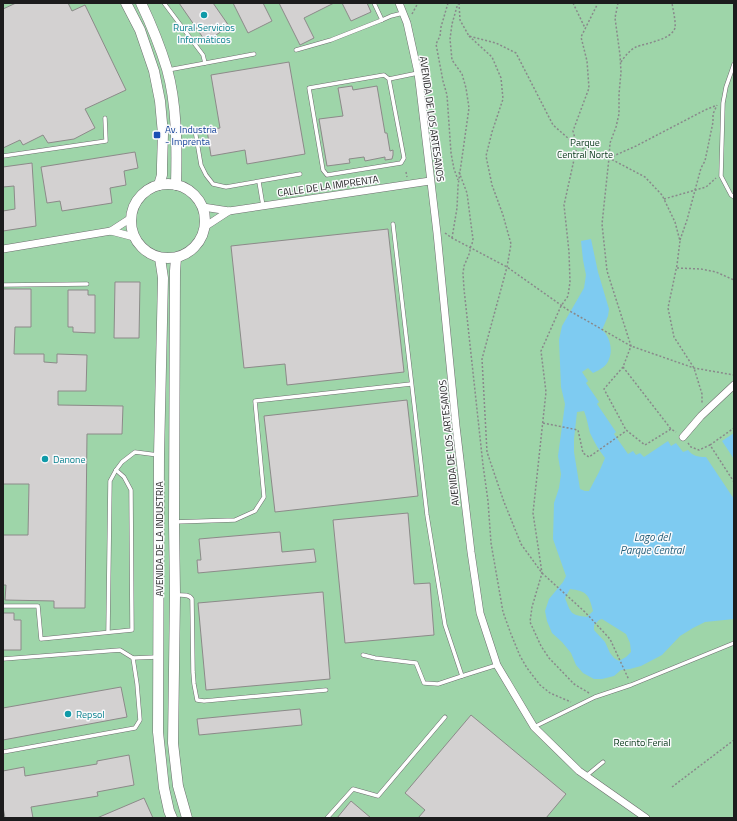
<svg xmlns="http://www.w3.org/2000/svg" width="737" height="821" font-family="'Titillium Web',sans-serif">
<rect width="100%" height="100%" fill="#ecedef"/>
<rect fill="#9ed5a9" x="3" y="3" width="731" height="815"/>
<g fill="#7ecbf1" fill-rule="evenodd">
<path d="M591,239L598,272L609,309L608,316L602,330C610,336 613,350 609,359C607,366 600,370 593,373L588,368L582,372L588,381L586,383L599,402L597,404L616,432L614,434L628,454L633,451L636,455L640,453L644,457L668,441L671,446L676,443L683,452L688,450C693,456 697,457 706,457L734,499V619L705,622L693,628L680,636L662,655L641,666L630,669L621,670L614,676L602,679H594L583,673L576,665L571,653L562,642L552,633L547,621L545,611L549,599L563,582L566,576L553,539L554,503L559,488L561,474L558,456L565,404L561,387L559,340L562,326L584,288L586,275L583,260L581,241ZM584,411C587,418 588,426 590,433C594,442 599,450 605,458L599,472L589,491H585L580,489L574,452V439L577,412ZM570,589C587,591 589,595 593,611L587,617C570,615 571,613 565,598ZM602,619L626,634L630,643L631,652L626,657L619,661L614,658L610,653L605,642L594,630V625L599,620Z"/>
<path d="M734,433V459L722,441Z"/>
</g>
<g fill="#d3d1d1" stroke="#8c8a89">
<path d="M16,3H68L72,11L85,5L126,90L85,109L95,128L74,139L48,143L43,135L23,145L20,140L3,148V9Z"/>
<path d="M179,3H213L229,26L206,42Z"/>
<path d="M233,3H263L272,21L248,33Z"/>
<path d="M279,3H334L304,18L314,38L300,45Z"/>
<path d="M342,3H367L371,12L351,21Z"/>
<path d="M289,62L305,154L247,164L245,150L211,156L207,130L220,128L211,75Z"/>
<path d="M352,86L353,90L377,86L385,133H387L390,151L393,150V155L392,159L385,160V157L365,161L364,157L349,159L350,163L327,166L319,119L343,116L338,88Z"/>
<path d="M135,152L138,168L124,171L126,185L110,188L112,203L62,211L60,201L47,203L41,167Z"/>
<path d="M32,163L36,226L3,231V211L15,209L14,186L3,187V167Z"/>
<path d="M388,229L404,372L287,385L285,364L244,368L231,246Z"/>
<path d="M115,282H140L139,338H114Z"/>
<path d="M3,289H31V327H15L14,354H44V362L57,363V354L87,355L86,391H58V405L123,406L122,434H87L85,608H54V601L5,600L6,585H3V535H28L29,484H3Z"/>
<path d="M68,290H88V295H95V333L73,332V327H68Z"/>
<path d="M407,400L418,496L275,512L264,416Z"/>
<path d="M408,513L414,584L430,583L434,635L345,643L333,520Z"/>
<path d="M280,532L282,552L314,549L316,562L198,573L197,560H201L199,539Z"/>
<path d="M323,592L330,679L206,690L198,603Z"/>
<path d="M3,613H14V620H21V650H3Z"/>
<path d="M121,687L127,717L3,740V708Z"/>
<path d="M300,709L302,725L199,735L197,719Z"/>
<path d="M471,715L566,794L546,818H418L425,810L405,793Z"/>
<path d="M129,755L134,785L97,792L98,796L31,807L33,818H5L3,807V771L24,767L25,776L97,764V761Z"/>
<path d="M144,798L153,818H97Z"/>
<path d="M351,801L371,818H337Z"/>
</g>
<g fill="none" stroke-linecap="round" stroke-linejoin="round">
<defs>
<g id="lane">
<path d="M164,3L203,55L205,63"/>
<path d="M382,20L391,16L403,13"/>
<path d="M296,50L331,40L382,20L374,3"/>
<path d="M734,64L726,87L723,103L721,176L731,195L734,197"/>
<path d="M168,70L254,54"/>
<path d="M389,79L384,75L309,88L323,170L327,175L401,163L404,158L389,79L418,73"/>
<path d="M177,130H195L201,165L206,175L213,184L226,187L300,174"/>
<path d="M3,156L106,141L105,118"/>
<path d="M259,182L263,206"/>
<path d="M393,224L427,515L445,625L462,676L497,665"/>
<path d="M3,285L87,284"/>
<path d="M174,522L235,520L255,511L264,497L255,401L411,384"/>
<path d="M177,595C182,595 189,594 192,599L193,672L194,684L197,700L204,701L326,690"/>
<path d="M3,606H38L41,639L132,630L131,490L124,477L116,470"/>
<path d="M108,632L110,481L116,470L122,462L135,452L158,455"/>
<path d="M363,655L375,658L416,663L424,683L438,684L462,676"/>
<path d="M3,659L120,650L133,658L157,657"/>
<path d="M534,727L595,697L631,685L734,643"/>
<path d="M3,752L135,728L140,720L137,684L133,658"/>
<path d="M586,776L603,762"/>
<path d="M327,818L353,789L378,796L445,717"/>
</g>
<g id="street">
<path d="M399,3L407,23L418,73L420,89L437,233L456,426L471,552L480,613L497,665L534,727L579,771L646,818"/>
<path d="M203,207L229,211L430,181"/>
<path d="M206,226L229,211"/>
<path d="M111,231L131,218"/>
<path d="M3,249L111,231L134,237"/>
<path d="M683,437L701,416L734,385"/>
</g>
<g id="secondary">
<path d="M126,3L140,30L154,71L160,101L163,134L162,165V175L159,185"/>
<path d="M141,3C151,24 160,46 167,69C177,104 177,148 176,185"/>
<circle cx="168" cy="221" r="37"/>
<path d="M160,258L163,278L159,455L158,732L164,788L169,811L172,818"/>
<path d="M176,258L175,271L174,522L175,595L173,743L178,786L187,818"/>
</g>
</defs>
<use href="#lane" stroke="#6e6e6f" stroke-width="4.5"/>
<use href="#street" stroke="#6e6e6f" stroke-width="8"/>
<use href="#secondary" stroke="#6e6e6f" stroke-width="11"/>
<g stroke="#89898b" stroke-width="1.5" stroke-dasharray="2 2" stroke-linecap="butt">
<path d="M448,3L441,27L440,36L436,44L443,81L447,95L451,153L454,169L458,180"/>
<path d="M459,3L460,20L469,36L496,43L516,53L553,125L577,146L609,158L645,177L662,195L675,222L680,241L677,265L668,308L674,337L694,368L702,394V404"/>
<path d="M573,3L585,28"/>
<path d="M618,3L615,18L620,55L621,72L619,94V114L616,127L610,143L609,158L602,224L607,271L631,346L623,367L604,389L626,430L645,445L671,429L676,432"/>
<path d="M412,14L418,3"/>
<path d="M469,36L492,57L501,78L503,99L492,132L486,156L492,185L503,215L511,244L507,267L482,359L487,452L504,502L521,544L542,573L585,612L610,639L629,680"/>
<path d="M621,62C625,56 630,50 636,47C646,43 671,40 675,28C676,22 673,10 672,3"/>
<path d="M609,158L636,146L705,110L715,106"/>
<path d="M406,172L407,177"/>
<path d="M459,172L467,193L472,232L473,239L472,244L470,248V252L464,266L463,273L464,289L483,465L488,501L491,543L503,612L511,634L520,656L527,668L540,685L550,693L571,702"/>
<path d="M664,199L706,187L716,178"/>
<path d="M445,233L452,238L507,267L568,310L631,346L694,368L734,375"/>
<path d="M452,238L457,208L458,186L469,108L466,88L462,74L452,60L450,39L452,24L458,3"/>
<path d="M680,240L687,220L701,168L705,161L713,122V114L717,105"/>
<path d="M677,268L701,269L716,272L734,280"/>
<path d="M623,367L671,429"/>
<path d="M543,423L578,430L583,453L589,457L626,431"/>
<path d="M688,443L691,447L699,450L710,445L734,482"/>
<path d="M710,445L734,428"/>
<path d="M589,693L574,684L549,658L541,646L530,622L532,607L542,573L533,513L546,392L541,351L561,306L568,296L570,282L569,252L564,205L577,146L573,131L589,88L587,61L581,37L598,3"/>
<path d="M672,787L734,740"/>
<path d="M673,818V817"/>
</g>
<use href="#lane" stroke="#fff" stroke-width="3.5"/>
<use href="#street" stroke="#fff" stroke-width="7"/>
<use href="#secondary" stroke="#fff" stroke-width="10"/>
</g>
<g fill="#0f9aa8" stroke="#fafafc" stroke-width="1.5">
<circle cx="204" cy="15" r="4"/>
<circle cx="45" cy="459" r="4"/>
<circle cx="68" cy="714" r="4"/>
</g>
<rect fill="#1a4fb4" stroke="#fafafc" stroke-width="1.5" x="153" y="131" width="8" height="8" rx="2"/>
<g text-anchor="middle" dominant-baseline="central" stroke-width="3" stroke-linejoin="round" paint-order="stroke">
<g font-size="10" fill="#0d838f" stroke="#fafafc" text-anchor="start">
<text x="204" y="27" text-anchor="middle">Rural Servicios<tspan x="204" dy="12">Informáticos</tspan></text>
<text x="53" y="459">Danone</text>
<text x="76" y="714">Repsol</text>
</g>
<g font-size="10" fill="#1c1c1d" stroke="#fafafc">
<text transform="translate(432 119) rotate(82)">AVENIDA DE LOS ARTESANOS</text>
<text transform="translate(328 186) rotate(-8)">CALLE DE LA IMPRENTA</text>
<text transform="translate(449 443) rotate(-96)">AVENIDA DE LOS ARTESANOS</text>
<text transform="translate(159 539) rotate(-90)">AVENIDA DE LA INDUSTRIA</text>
</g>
<g font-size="10" fill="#164399" stroke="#fafafc" text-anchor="start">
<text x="165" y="129">Av. Industria<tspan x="165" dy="12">- Imprenta</tspan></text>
</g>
<g font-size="10" fill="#083819" stroke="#fafafc">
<text x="585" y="142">Parque<tspan x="585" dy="12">Central Norte</tspan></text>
<text x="642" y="742">Recinto Ferial</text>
</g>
<g font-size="11" font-style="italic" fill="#245f7a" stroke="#fafafc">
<text x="652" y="537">Lago del<tspan x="652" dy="13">Parque Central</tspan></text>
</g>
</g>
<rect width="737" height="821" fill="none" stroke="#1c1c1d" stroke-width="8"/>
</svg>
